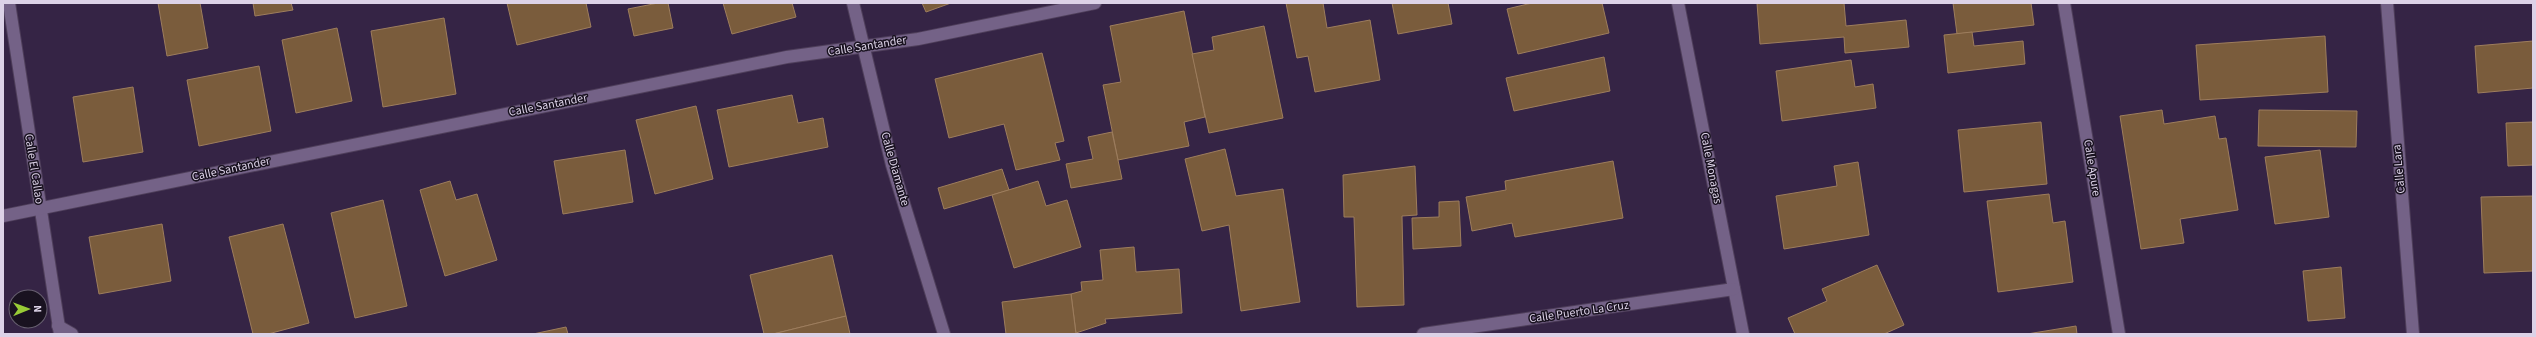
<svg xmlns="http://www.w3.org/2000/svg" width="2536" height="337" font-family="'Source Sans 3',sans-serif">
<rect width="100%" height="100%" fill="#352445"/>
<g fill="#7a5c3c" stroke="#9d7d5d">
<path d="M158,3H200L208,48L167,56Z"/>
<path d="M253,3H291L293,10L255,16Z"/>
<path d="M507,3H586L591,27L517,45Z"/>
<path d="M658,3H668L673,28L634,36L628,9Z"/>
<path d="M723,3H792L796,17L732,34Z"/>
<path d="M922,3H951L926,12Z"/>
<path d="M1286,3H1323L1327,28L1370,20L1380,80L1315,92L1308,56L1297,58Z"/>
<path d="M1392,3H1448L1452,24L1398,34Z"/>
<path d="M1532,3H1602L1609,33L1518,54L1507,9Z"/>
<path d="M1757,3H1844L1846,26L1906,20L1909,47L1845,53L1844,37L1760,44Z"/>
<path d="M1953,3H2031L2034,25L1957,34Z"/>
<path d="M1184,11L1205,117L1184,122L1189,146L1118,160L1103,85L1121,82L1110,26Z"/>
<path d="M444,18L456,94L383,107L371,31Z"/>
<path d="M1264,26L1283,118L1209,133L1192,54L1214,50L1212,37Z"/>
<path d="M337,28L352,101L296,113L282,40Z"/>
<path d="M1972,32L1974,46L2023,41L2025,64L1948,73L1944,35Z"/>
<path d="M2325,36L2328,92L2200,100L2196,45Z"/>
<path d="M2533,41V88L2478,93L2475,46Z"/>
<path d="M1042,53L1064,141L1055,143L1060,160L1016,170L1004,124L949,138L935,79Z"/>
<path d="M1604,57L1610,91L1514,111L1506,78Z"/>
<path d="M1851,60L1855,87L1873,84L1876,108L1782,121L1776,71Z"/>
<path d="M259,66L271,131L199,146L187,80Z"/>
<path d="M133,87L143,152L83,162L73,97Z"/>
<path d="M792,95L798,123L823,118L828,147L729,167L717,110Z"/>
<path d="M696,106L713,179L655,194L636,120Z"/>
<path d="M2162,110L2164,124L2215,116L2219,139L2226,138L2238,210L2180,219L2184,243L2141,249L2120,116Z"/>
<path d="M2259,110L2357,111L2356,147L2258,146Z"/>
<path d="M2041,122L2047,184L1964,192L1958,130Z"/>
<path d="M2533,122V165L2508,166L2506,123Z"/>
<path d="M1112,132L1122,179L1071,188L1066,164L1093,159L1088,137Z"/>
<path d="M1225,149L1236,196L1283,189L1300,302L1241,311L1229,225L1202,231L1185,159Z"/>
<path d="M625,150L633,202L563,214L554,161Z"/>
<path d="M2320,150L2329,217L2275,224L2265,157Z"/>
<path d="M1613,161L1623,218L1515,237L1512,223L1472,231L1466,197L1506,190L1505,181Z"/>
<path d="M1858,162L1869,235L1784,249L1776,196L1837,186L1834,166Z"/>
<path d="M1415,166L1417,215L1402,216L1404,305L1357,307L1354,217H1344L1343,175Z"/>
<path d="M1002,169L1009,190L944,209L938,188Z"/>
<path d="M450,181L456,200L477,194L497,260L445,276L420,190Z"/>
<path d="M1038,181L1046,206L1067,200L1081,247L1014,268L992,195Z"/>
<path d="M2049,194L2053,223L2065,221L2073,282L1998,292L1987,201Z"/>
<path d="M2533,196V271L2484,273L2481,197Z"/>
<path d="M383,200L407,306L355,318L331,213Z"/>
<path d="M1459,201L1461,246L1413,249L1412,218L1439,217V202Z"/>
<path d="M162,224L171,281L99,294L89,237Z"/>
<path d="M283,224L309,323L268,334H253L229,237Z"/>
<path d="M1134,247L1136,272L1179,269L1182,313L1105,319L1106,323L1076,333L1071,294L1082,291L1081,282L1103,280L1100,250Z"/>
<path d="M832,255L846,316L773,334H764L750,275Z"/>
<path d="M1877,265L1904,325L1884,334H1795L1788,318L1827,301L1822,289Z"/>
<path d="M2341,267L2345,318L2308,321L2303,271Z"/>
<path d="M1071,294L1076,334H1006L1002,302Z"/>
<path d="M846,316L850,334H773Z"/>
<path d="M2076,326L2077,334H2027Z"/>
<path d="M566,327L568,334H533Z"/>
</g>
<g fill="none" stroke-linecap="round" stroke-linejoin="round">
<defs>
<g id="minor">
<path d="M9,3L60,334"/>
<path d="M853,3L892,165L944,334"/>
<path d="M1678,3L1743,334"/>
<path d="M2064,3L2119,334"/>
<path d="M2387,3L2413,334"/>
<path d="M3,216L787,57L918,39L1095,3"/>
<path d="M58,326L72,334"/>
<path d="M1423,334L1734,289"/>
</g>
</defs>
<use href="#minor" stroke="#4f3f5b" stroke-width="14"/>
<use href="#minor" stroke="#746287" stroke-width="12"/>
</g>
<g text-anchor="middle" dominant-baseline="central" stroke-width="3" stroke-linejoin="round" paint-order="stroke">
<g font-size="12" fill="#dcd2e7" stroke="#191220">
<text transform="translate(867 46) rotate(-9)">Calle Santander</text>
<text transform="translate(548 105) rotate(-11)">Calle Santander</text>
<text transform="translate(1711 168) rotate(79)">Calle Monagas</text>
<text transform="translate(2092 168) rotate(81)">Calle Apure</text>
<text transform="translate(34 169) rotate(81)">Calle El Callao</text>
<text transform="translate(231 169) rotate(-12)">Calle Santander</text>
<text transform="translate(895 169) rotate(74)">Calle Diamante</text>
<text transform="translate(2399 169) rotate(-95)">Calle Lara</text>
<text transform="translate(1579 312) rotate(-8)">Calle Puerto La Cruz</text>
</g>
</g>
<rect width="2536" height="337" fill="none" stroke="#dcd2e7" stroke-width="8"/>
<g transform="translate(28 309) rotate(89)"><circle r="19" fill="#191220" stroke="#675f70"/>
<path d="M0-3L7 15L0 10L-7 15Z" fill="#98cb36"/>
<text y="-6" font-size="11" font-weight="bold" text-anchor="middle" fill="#dcd2e7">N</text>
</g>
</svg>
